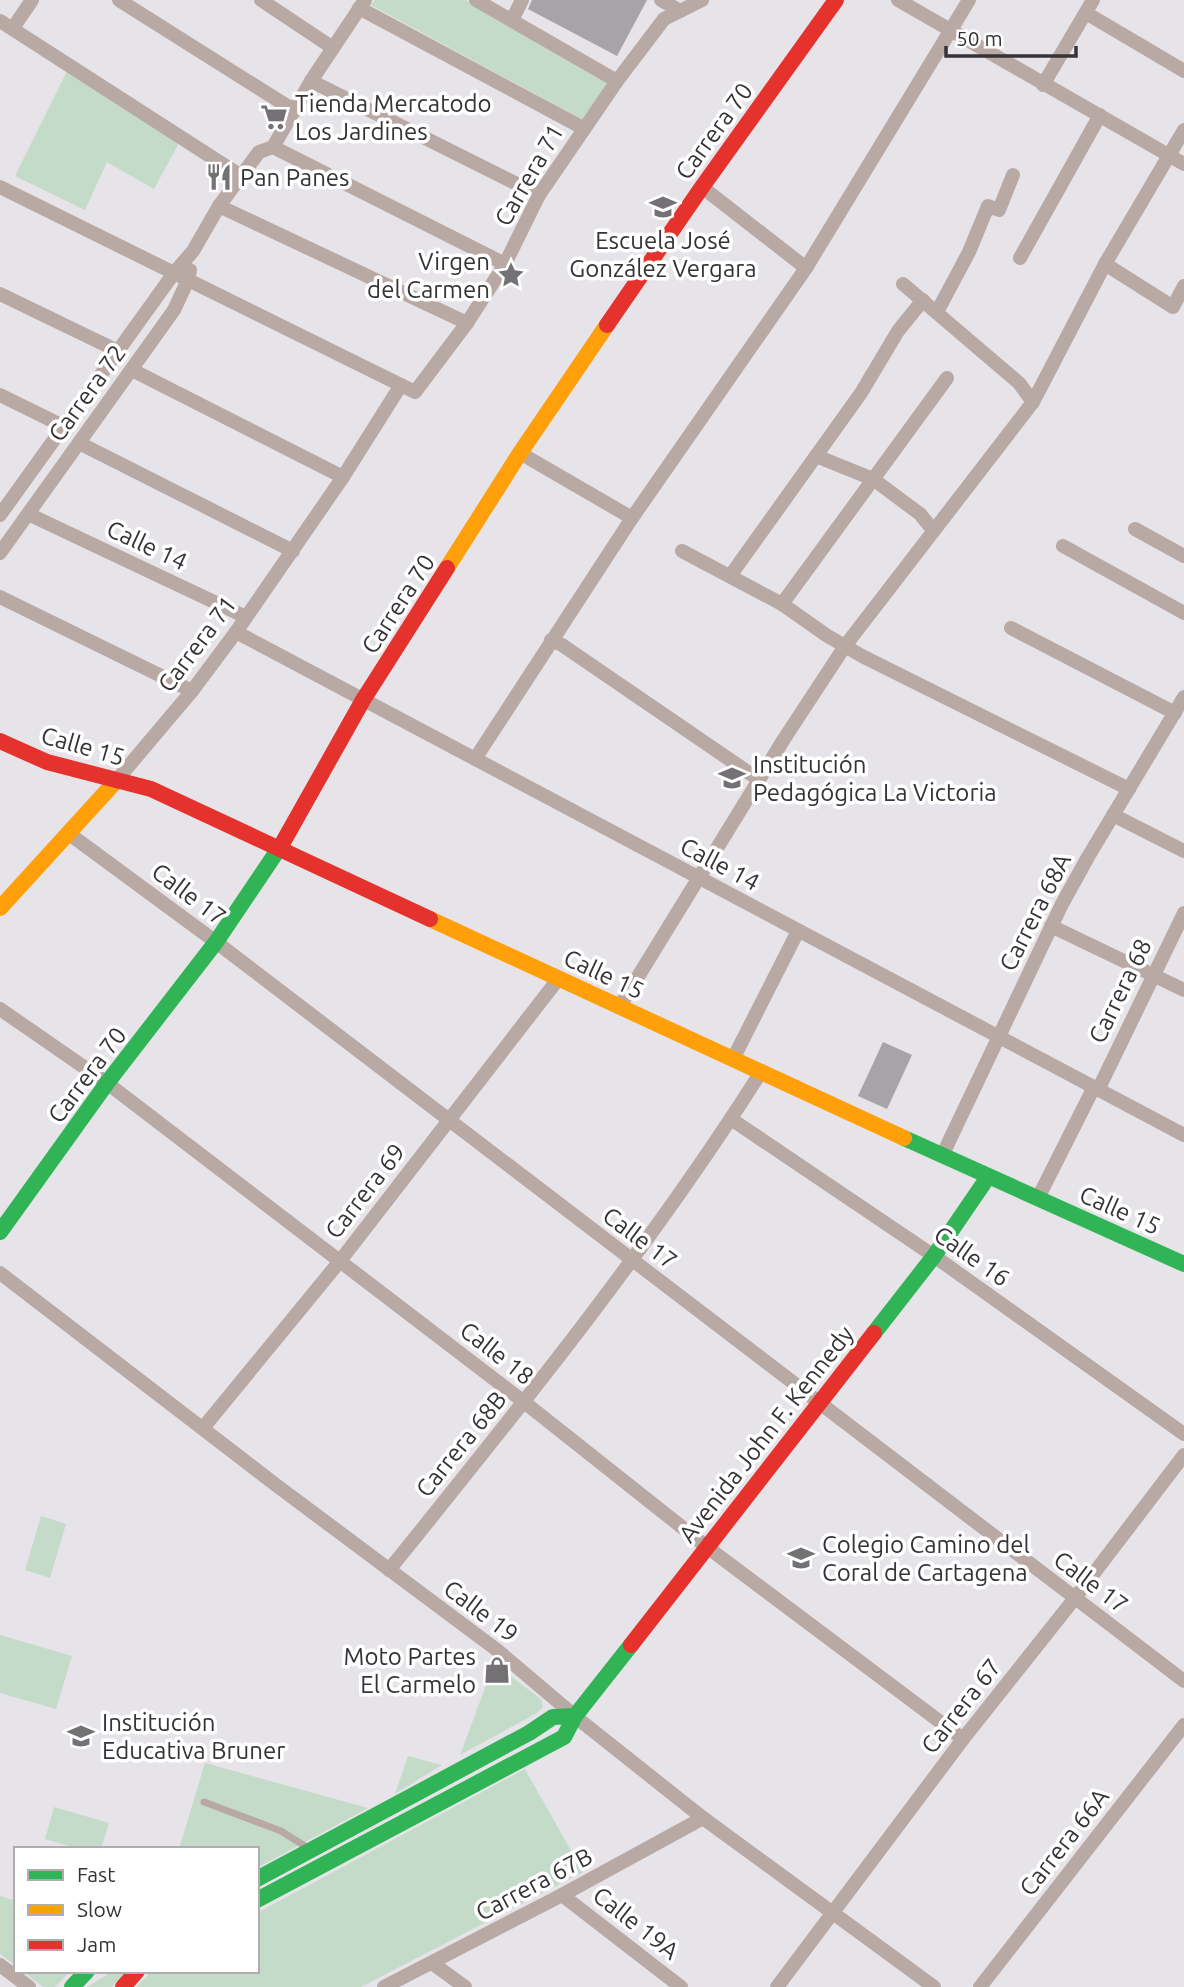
<svg xmlns="http://www.w3.org/2000/svg" width="1184" height="1987" font-family="Ubuntu,sans-serif">
<rect width="100%" height="100%" fill="#e6e3e9"/>
<g fill="#c5dbc9">
<path d="M375,0H466L612,82L583,120L371,5Z"/>
<path d="M67,71L179,143L154,189L107,162L85,210L15,176Z"/>
<path d="M41,1516L66,1524L50,1578L25,1570Z"/>
<path d="M0,1635L72,1656L56,1709L0,1693Z"/>
<path d="M494,1664L541,1699L543,1707L537,1713L460,1755Z"/>
<path d="M408,1756L442,1765L395,1794Z"/>
<path d="M205,1763L368,1808L257,1868V1849H179Z"/>
<path d="M525,1769L583,1872L361,1987H136L152,1971H257V1913Z"/>
<path d="M54,1807L109,1823L101,1849H79L45,1839Z"/>
<path d="M0,1896L16,1901V1966L0,1954Z"/>
<path d="M23,1971H71L55,1987H43Z"/>
<path d="M113,1971H126L112,1987H87Z"/>
</g>
<g fill="#a7a4a8">
<path d="M532,0H647L617,56L528,9Z"/>
<path d="M883,1042L912,1055L887,1109L858,1096Z"/>
</g>
<g fill="none" stroke-linecap="round" stroke-linejoin="round">
<path stroke="#b9a9a5" stroke-width="7" d="M204,1802L281,1831L308,1848"/>
<g stroke="#b9a9a5" stroke-width="14">
<path d="M119,0L295,111"/>
<path d="M261,0L333,48"/>
<path d="M476,0L617,81"/>
<path d="M661,0L680,11"/>
<path d="M898,0L1184,164"/>
<path d="M359,8L583,128"/>
<path d="M1086,13L1184,71"/>
<path d="M512,20L522,0"/>
<path d="M0,21L241,176"/>
<path d="M13,28L32,0"/>
<path d="M311,81L539,195"/>
<path d="M1043,85L1093,0"/>
<path d="M273,147L505,264"/>
<path d="M0,187L415,392L467,323L505,264L539,195L617,81L664,19L702,0"/>
<path d="M702,187L806,268"/>
<path d="M219,206L467,323"/>
<path d="M1020,258L1100,115"/>
<path d="M1105,264L1173,307L1184,286"/>
<path d="M903,284L1019,383L1033,402"/>
<path d="M0,294L118,351"/>
<path d="M937,312L969,252L988,206L999,210L1013,175"/>
<path d="M132,370L343,477"/>
<path d="M0,395L63,426"/>
<path d="M79,443L293,551"/>
<path d="M520,453L632,518"/>
<path d="M816,456L873,479L920,514L933,530"/>
<path d="M28,514L246,617"/>
<path d="M0,515L174,273L193,251L219,206L259,152L273,147L311,81L365,0"/>
<path d="M1135,529L1184,556"/>
<path d="M1063,546L1184,613"/>
<path d="M682,551L782,604L826,635L862,656L1129,789"/>
<path d="M0,553L174,310L188,280L190,270"/>
<path d="M730,576L861,393L898,331L923,300"/>
<path d="M0,597L192,691"/>
<path d="M782,604L947,378"/>
<path d="M1011,628L1175,713"/>
<path d="M236,632L1184,1135"/>
<path d="M551,640L562,645L758,779"/>
<path d="M475,759L632,518L806,268L969,0"/>
<path d="M116,781L192,691L236,632L343,477L401,385"/>
<path d="M1113,815L1184,851"/>
<path d="M68,833L216,942L1184,1681"/>
<path d="M1051,926L1184,990"/>
<path d="M620,1006L784,739L845,646L1033,402L1105,264L1184,130"/>
<path d="M0,1009L107,1083L524,1402L707,1547L963,1739"/>
<path d="M733,1059L798,931"/>
<path d="M1098,1090L1184,913"/>
<path d="M731,1119L934,1256L1184,1434"/>
<path d="M942,1156L1062,904L1088,857L1184,697"/>
<path d="M1038,1198L1094,1087"/>
<path d="M0,1273L276,1485L497,1650L582,1722L703,1818L934,1987"/>
<path d="M203,1428L340,1261L559,978"/>
<path d="M389,1570C519,1409 650,1247 761,1072"/>
<path d="M562,1895L681,1987"/>
<path d="M432,1963L465,1987"/>
<path d="M0,1965L29,1987"/>
<path d="M384,1987L562,1895L703,1818"/>
<path d="M777,1987L963,1739L1075,1598L1184,1455"/>
<path d="M980,1987L1184,1725"/>
</g>
<g stroke="#30b455" stroke-width="16">
<path d="M904,1138L1184,1264"/>
<path d="M0,1232L107,1083L216,942L282,844"/>
<path d="M874,1333L934,1256L988,1177"/>
<path d="M257,1879L529,1733L553,1717L575,1716"/>
<path d="M257,1900L564,1737L575,1716L631,1645"/>
<path d="M72,1987L87,1971"/>
</g>
<g stroke="#ff9f0a" stroke-width="16">
<path d="M447,568L520,453L607,325"/>
<path d="M0,908L116,781"/>
<path d="M430,919L904,1138"/>
</g>
<g stroke="#e5322d" stroke-width="16">
<path d="M607,325L702,187L836,0"/>
<path d="M0,741L47,762L151,789L430,919"/>
<path d="M282,844L363,700L447,568"/>
<path d="M631,1645L874,1333"/>
<path d="M123,1987L137,1971"/>
</g>
</g>
<defs>
<symbol id="supermarket-bare" viewBox="-9 -9 18 18"><path d="M-6-5.5h2.5l.6 2H6L4.5 2H-2.5L-4.4-4H-6ZM-1.5 3.2a1.3 1.3 0 1 0 .1 0ZM3 3.2a1.3 1.3 0 1 0 .1 0Z" fill="#747175" stroke="#fff" stroke-width="2.5" paint-order="stroke"/></symbol>
<symbol id="restaurant-bare" viewBox="-9 -9 18 18"><path d="M-5-6h1v4h1v-4h1v4h1v-4h1v5L-1.5 .5V6h-2V.5L-5-1ZM5-6V6H3V1.5H1.5Q1.5-4 5-6Z" fill="#747175" stroke="#fff" stroke-width="2.5" paint-order="stroke"/></symbol>
<symbol id="school-bare" viewBox="-9 -9 18 18"><path d="M0-5L7-2L0 1L-7-2ZM-4 1L0 2.5L4 1V4Q0 6-4 4Z" fill="#747175" stroke="#fff" stroke-width="2.5" paint-order="stroke"/></symbol>
<symbol id="sight-bare" viewBox="-9 -9 18 18"><path d="M0-6L1.8-2.2L6-1.7L2.9 1.2L3.7 5.4L0 3.3L-3.7 5.4L-2.9 1.2L-6-1.7L-1.8-2.2Z" fill="#747175" stroke="#fff" stroke-width="2.5" paint-order="stroke"/></symbol>
<symbol id="shop-bare" viewBox="-9 -9 18 18"><path d="M-5-2.5h2.3a2.7 3.5 0 0 1 5.4 0H5L5.5 6h-11ZM-1.5-2.5h3a1.5 2.3 0 0 0-3 0Z" fill="#747175" stroke="#fff" stroke-width="2.5" paint-order="stroke"/></symbol>
</defs>
<g fill-rule="evenodd">
<use href="#supermarket-bare" x="255" y="98" width="38" height="38"/>
<use href="#restaurant-bare" x="200" y="158" width="38" height="38"/>
<use href="#school-bare" x="644" y="188" width="38" height="38"/>
<use href="#sight-bare" x="492" y="256" width="38" height="38"/>
<use href="#school-bare" x="713" y="759" width="38" height="38"/>
<use href="#school-bare" x="782" y="1539" width="38" height="38"/>
<use href="#shop-bare" x="478" y="1651" width="38" height="38"/>
<use href="#school-bare" x="62" y="1717" width="38" height="38"/>
</g>
<g text-anchor="middle" dominant-baseline="central" stroke-width="7" stroke-linejoin="round" paint-order="stroke">
<g font-size="24" fill="#363337" stroke="#fff" text-anchor="start">
<text x="295" y="103">Tienda Mercatodo<tspan x="295" dy="28">Los Jardines</tspan></text>
<text x="240" y="177">Pan Panes</text>
<text x="663" y="240" text-anchor="middle">Escuela José<tspan x="663" dy="28">González Vergara</tspan></text>
<text x="490" y="261" text-anchor="end">Virgen<tspan x="490" dy="28">del Carmen</tspan></text>
<text x="753" y="764">Institución<tspan x="753" dy="28">Pedagógica La Victoria</tspan></text>
<text x="822" y="1544">Colegio Camino del<tspan x="822" dy="28">Coral de Cartagena</tspan></text>
<text x="476" y="1656" text-anchor="end">Moto Partes<tspan x="476" dy="28">El Carmelo</tspan></text>
<text x="102" y="1722">Institución<tspan x="102" dy="28">Educativa Bruner</tspan></text>
</g>
<g font-size="24" fill="#363337" stroke="#fff">
<text transform="translate(714 131) rotate(-54)">Carrera 70</text>
<text transform="translate(529 175) rotate(-60)">Carrera 71</text>
<text transform="translate(87 393) rotate(-54)">Carrera 72</text>
<text transform="translate(147 545) rotate(25)">Calle 14</text>
<text transform="translate(398 604) rotate(-57)">Carrera 70</text>
<text transform="translate(197 644) rotate(-53)">Carrera 71</text>
<text transform="translate(83 746) rotate(16)">Calle 15</text>
<text transform="translate(720 864) rotate(28)">Calle 14</text>
<text transform="translate(189 894) rotate(37)">Calle 17</text>
<text transform="translate(1035 912) rotate(-63)">Carrera 68A</text>
<text transform="translate(604 974) rotate(25)">Calle 15</text>
<text transform="translate(1120 991) rotate(-64)">Carrera 68</text>
<text transform="translate(87 1075) rotate(-53)">Carrera 70</text>
<text transform="translate(365 1191) rotate(-52)">Carrera 69</text>
<text transform="translate(1120 1210) rotate(24)">Calle 15</text>
<text transform="translate(640 1238) rotate(37)">Calle 17</text>
<text transform="translate(972 1256) rotate(35)">Calle 16</text>
<text transform="translate(497 1353) rotate(38)">Calle 18</text>
<text transform="translate(766 1434) rotate(-52)">Avenida John F. Kennedy</text>
<text transform="translate(461 1444) rotate(-51)">Carrera 68B</text>
<text transform="translate(1091 1582) rotate(37)">Calle 17</text>
<text transform="translate(481 1611) rotate(37)">Calle 19</text>
<text transform="translate(961 1706) rotate(-52)">Carrera 67</text>
<text transform="translate(1064 1842) rotate(-52)">Carrera 66A</text>
<text transform="translate(534 1884) rotate(-28)">Carrera 67B</text>
<text transform="translate(636 1923) rotate(38)">Calle 19A</text>
</g>
</g>
<rect x="14" y="1847" width="245" height="126" fill="#ffffff" stroke="#afadaf" stroke-width="2"/>
<rect x="28" y="1870" width="35" height="10" fill="#30b455" stroke="#afadaf" stroke-width="2"/>
<text x="77" y="1882" font-size="21" fill="#363337">Fast</text>
<rect x="28" y="1905" width="35" height="10" fill="#ff9f0a" stroke="#afadaf" stroke-width="2"/>
<text x="77" y="1917" font-size="21" fill="#363337">Slow</text>
<rect x="28" y="1940" width="35" height="10" fill="#e5322d" stroke="#afadaf" stroke-width="2"/>
<text x="77" y="1952" font-size="21" fill="#363337">Jam</text>
<path d="M946 46v10h130v-10" fill="none" stroke="#363337" stroke-width="3.5"/>
<text x="956" y="46" font-size="21" fill="#363337" stroke="#ffffff" stroke-width="5" paint-order="stroke">50 m</text>
</svg>
